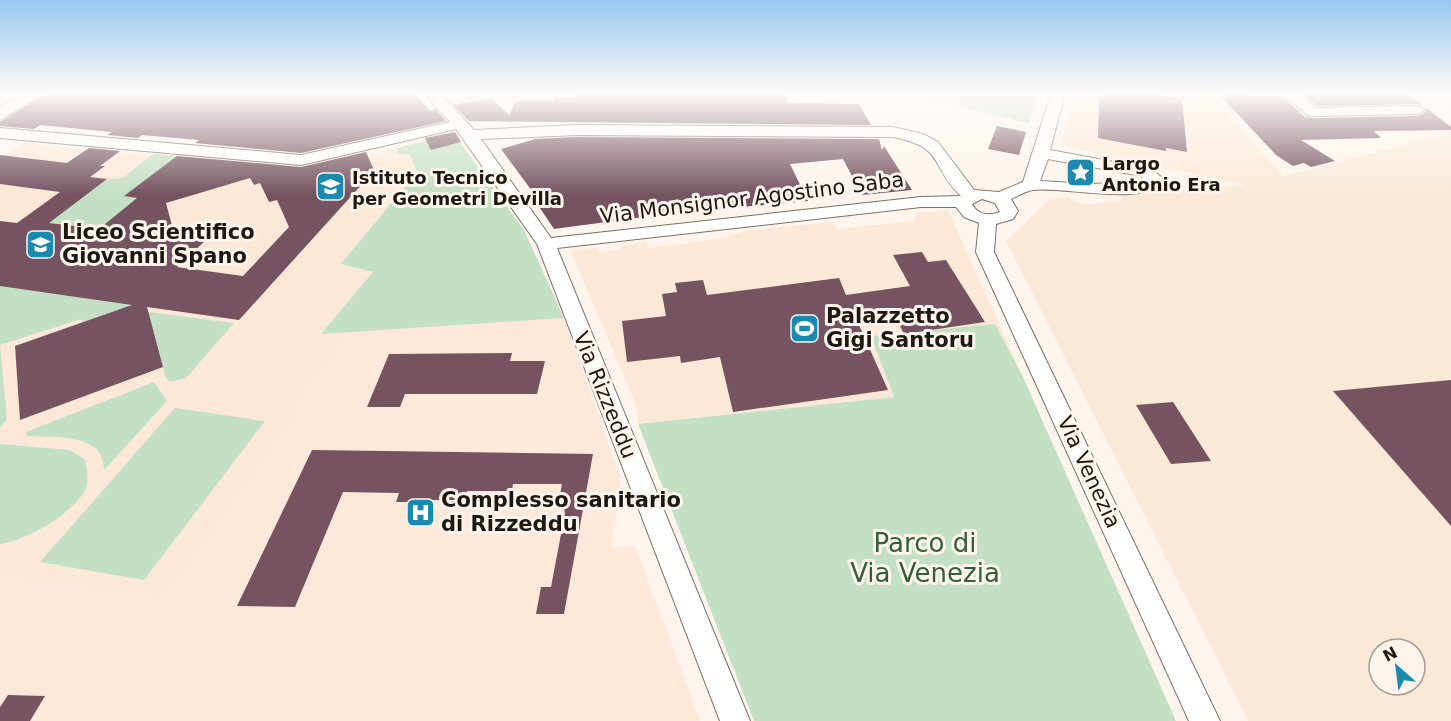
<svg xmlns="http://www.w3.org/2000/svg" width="1451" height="721" font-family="'DejaVu Sans',sans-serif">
<rect width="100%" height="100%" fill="#fdf5ed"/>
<path fill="#fae9d7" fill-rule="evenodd" d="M1451,133V721H1248L1006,241L1050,199L1070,198L1081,204L1121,202L1122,195L1247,185ZM1379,649H1415V685H1379Z"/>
<g fill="#fce8d6">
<path d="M1074,94H1210L1283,176L1247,185L1060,145Z"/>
<path d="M23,143L306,171L397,148L398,154H410L417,171L342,264L374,272L322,333L352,330L291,407L299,410L163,595L0,575V158Z"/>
<path d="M948,210L1023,377L895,397L638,424L636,405L571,252L597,247L600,252L621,250L620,246L646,242L650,248L722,238L745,231L830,222L838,229L914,221L917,213Z"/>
</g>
<path fill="#fde8d9" d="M564,318L621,479L611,548L635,545L700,721H0V575L163,594L299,410L291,407L352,330Z"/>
<g fill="#c3e0c4">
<path d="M915,94H1038L1029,124Z"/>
<path d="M453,133L524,230L564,318L321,334L373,272L341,264L417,172L410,154H397V148Z"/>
<path d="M153,154L177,156L125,196L137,198L28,289L136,305L95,324L82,322L81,319L0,345L7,419L0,428V282L71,226L49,223L107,179L123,178Z"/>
<path d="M141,311L234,323L186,378L170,382L166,378L154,332L140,330Z"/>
<path d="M995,324L1023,377L1176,721H754L638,424L894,397L871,336Z"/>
<path d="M154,382L167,401L104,470C104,432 55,438 27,436L26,432Z"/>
<path d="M175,408L265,421L144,580L40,562Z"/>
<path d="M0,444L70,450L85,460C87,468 89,480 86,488C74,514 27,540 0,544Z"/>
</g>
<g fill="#755361" fill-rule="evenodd">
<path d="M45,94H416L430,111L436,109L446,121L301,153L195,143L199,140L142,135L138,138L107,135L112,132L40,125L34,129L0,126V122Z"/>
<path d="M578,94H786L787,103L859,104L871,125L469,121L453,105L491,98L509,115L516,101H554L555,98H577Z"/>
<path d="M1102,94H1158L1182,99L1187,152L1166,148V151L1098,138L1099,98H1102Z"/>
<path d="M1219,94L1282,96L1305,117L1312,118L1418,116L1426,112V108L1418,104L1317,106L1302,94H1408L1451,127V130L1374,131L1381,138L1301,140L1335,161L1311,167L1304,163L1293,166L1276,155Z"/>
<path d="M997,126L1026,132L1019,155L988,149Z"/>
<path d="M455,132L461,142L431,150L425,138Z"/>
<path d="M578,137L879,139L882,150L884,146L912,190L862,195L843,159L790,164L808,201L666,214L554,229L532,196L535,195L501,149L535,139Z"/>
<path d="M89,148L120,151L100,166H105L90,177L107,179L49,223L99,229L137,198L124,196L177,156L301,167L366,152L374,170L368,172L372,178L365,181L239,320L147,307L163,367L20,420L15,346L132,305L0,286V221L17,223L60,192L0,184V155L67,163ZM250,178L254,185L260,183L269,202L277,200L289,227L243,276L177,267L206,240L175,237L166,203Z"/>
<path d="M922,252L928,262L946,260L985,322L904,334L893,312L855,316L888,390L733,412L720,357L681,363L680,356L627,362L622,321L666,316L662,294L677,292L675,283L703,280L707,295L839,278L846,295L910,286L893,255Z"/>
<path d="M512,353L510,361H545L537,394H405L400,407H367L389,354Z"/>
<path d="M1451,380V526L1333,391Z"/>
<path d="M1173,402L1211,461L1171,464L1136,405Z"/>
<path d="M312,450L593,454L564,614H536L541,587H551L565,513L560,495L562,484H513L512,491H467L464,500H427L426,502H396L399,493L343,492L295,607L237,606Z"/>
<path d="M8,695L45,696L30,721H0V707Z"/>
</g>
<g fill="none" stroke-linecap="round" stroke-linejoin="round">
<defs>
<g id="minor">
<path d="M425,94H440L474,130L578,125L893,127L923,134L938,142L974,190L999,192L1023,182L1051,94H1065L1050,150L1152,169L1161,177V183C1144,206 1060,186 1033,190C1026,191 1018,196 1011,199L1018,211L1013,219L996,224L994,252L1220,721H1189L976,252L979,223L964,217L956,207H921L557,248L750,721H720L537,244L456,129L301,165L0,138V128L301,155L450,122ZM578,135L893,137C946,147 930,167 961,196L921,197L551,238L481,139ZM1048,159L1141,176L1145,181L1092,184L1040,181ZM982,199L995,203L1000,212C989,216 978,215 972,204Z"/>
<path d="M1284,94H1299L1316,108L1418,106L1425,110L1418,114L1312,116L1307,115Z"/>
</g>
<path id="tertiary" d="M22,94H43L0,120V107Z"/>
</defs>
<use href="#minor" stroke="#7c7065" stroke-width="2"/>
<use href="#tertiary" stroke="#7c7065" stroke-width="2"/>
<use href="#minor" fill="#fff" fill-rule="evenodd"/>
<use href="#tertiary" fill="#fff" fill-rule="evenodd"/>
</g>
<linearGradient id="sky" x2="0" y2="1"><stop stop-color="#98c7f0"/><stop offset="0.48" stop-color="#fefaf7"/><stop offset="1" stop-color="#fefaf7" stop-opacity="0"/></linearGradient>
<rect width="1451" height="195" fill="url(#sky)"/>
<defs>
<symbol id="sight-square" viewBox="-11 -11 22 22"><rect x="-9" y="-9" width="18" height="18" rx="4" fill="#1a8aaf" stroke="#fdf5ed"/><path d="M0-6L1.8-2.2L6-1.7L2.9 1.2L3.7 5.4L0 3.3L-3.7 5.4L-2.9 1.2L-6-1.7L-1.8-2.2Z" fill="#fff"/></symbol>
<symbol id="school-square" viewBox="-11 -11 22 22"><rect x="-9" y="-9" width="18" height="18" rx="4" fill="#1a8aaf" stroke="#fdf5ed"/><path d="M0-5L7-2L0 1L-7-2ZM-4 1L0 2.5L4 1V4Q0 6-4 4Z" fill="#fff"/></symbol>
<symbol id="stadium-square" viewBox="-11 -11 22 22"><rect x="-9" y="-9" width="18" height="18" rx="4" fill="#1a8aaf" stroke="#fdf5ed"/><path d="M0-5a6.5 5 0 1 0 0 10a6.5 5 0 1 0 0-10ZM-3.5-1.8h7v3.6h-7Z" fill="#fff"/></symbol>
<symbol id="hospital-square" viewBox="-11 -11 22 22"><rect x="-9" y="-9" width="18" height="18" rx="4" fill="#1a8aaf" stroke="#fdf5ed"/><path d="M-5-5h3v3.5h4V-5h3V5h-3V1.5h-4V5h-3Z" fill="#fff"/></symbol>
</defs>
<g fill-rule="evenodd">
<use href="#sight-square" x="1064" y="156" width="33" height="33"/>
<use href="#school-square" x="314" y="170" width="33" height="33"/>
<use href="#school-square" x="24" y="228" width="33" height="33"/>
<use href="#stadium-square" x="788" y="312" width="33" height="33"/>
<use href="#hospital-square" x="404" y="496" width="33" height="33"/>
</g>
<g text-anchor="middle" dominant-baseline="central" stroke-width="6" stroke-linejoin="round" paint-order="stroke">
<g font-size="18" font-weight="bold" fill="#1d1814" stroke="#fdf5ed" text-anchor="start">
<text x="1102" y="163">Largo<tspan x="1102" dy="21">Antonio Era</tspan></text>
<text x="352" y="177">Istituto Tecnico<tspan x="352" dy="21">per Geometri Devilla</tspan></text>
</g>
<g font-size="21" fill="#1d1814" stroke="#fdf5ed">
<text transform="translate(752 198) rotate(-7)">Via Monsignor Agostino Saba</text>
<text transform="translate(605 395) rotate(68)">Via Rizzeddu</text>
<text transform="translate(1089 472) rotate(65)">Via Venezia</text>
</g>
<g font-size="21" font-weight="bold" fill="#1d1814" stroke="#fdf5ed" text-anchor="start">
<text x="62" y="232">Liceo Scientifico<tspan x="62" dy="24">Giovanni Spano</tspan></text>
<text x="826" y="316">Palazzetto<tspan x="826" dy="24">Gigi Santoru</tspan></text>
<text x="441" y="500">Complesso sanitario<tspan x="441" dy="24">di Rizzeddu</tspan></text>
</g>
<g font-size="26" fill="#345f39" stroke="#fdf5ed">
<text x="925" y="543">Parco di<tspan x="925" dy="30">Via Venezia</tspan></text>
</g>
</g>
<g transform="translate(1397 667) rotate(332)"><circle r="28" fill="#fdf5ed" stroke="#a39d96" stroke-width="1.5"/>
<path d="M0-4.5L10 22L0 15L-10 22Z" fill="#1a8aaf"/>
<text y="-9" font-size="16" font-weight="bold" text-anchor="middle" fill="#1d1814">N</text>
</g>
</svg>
